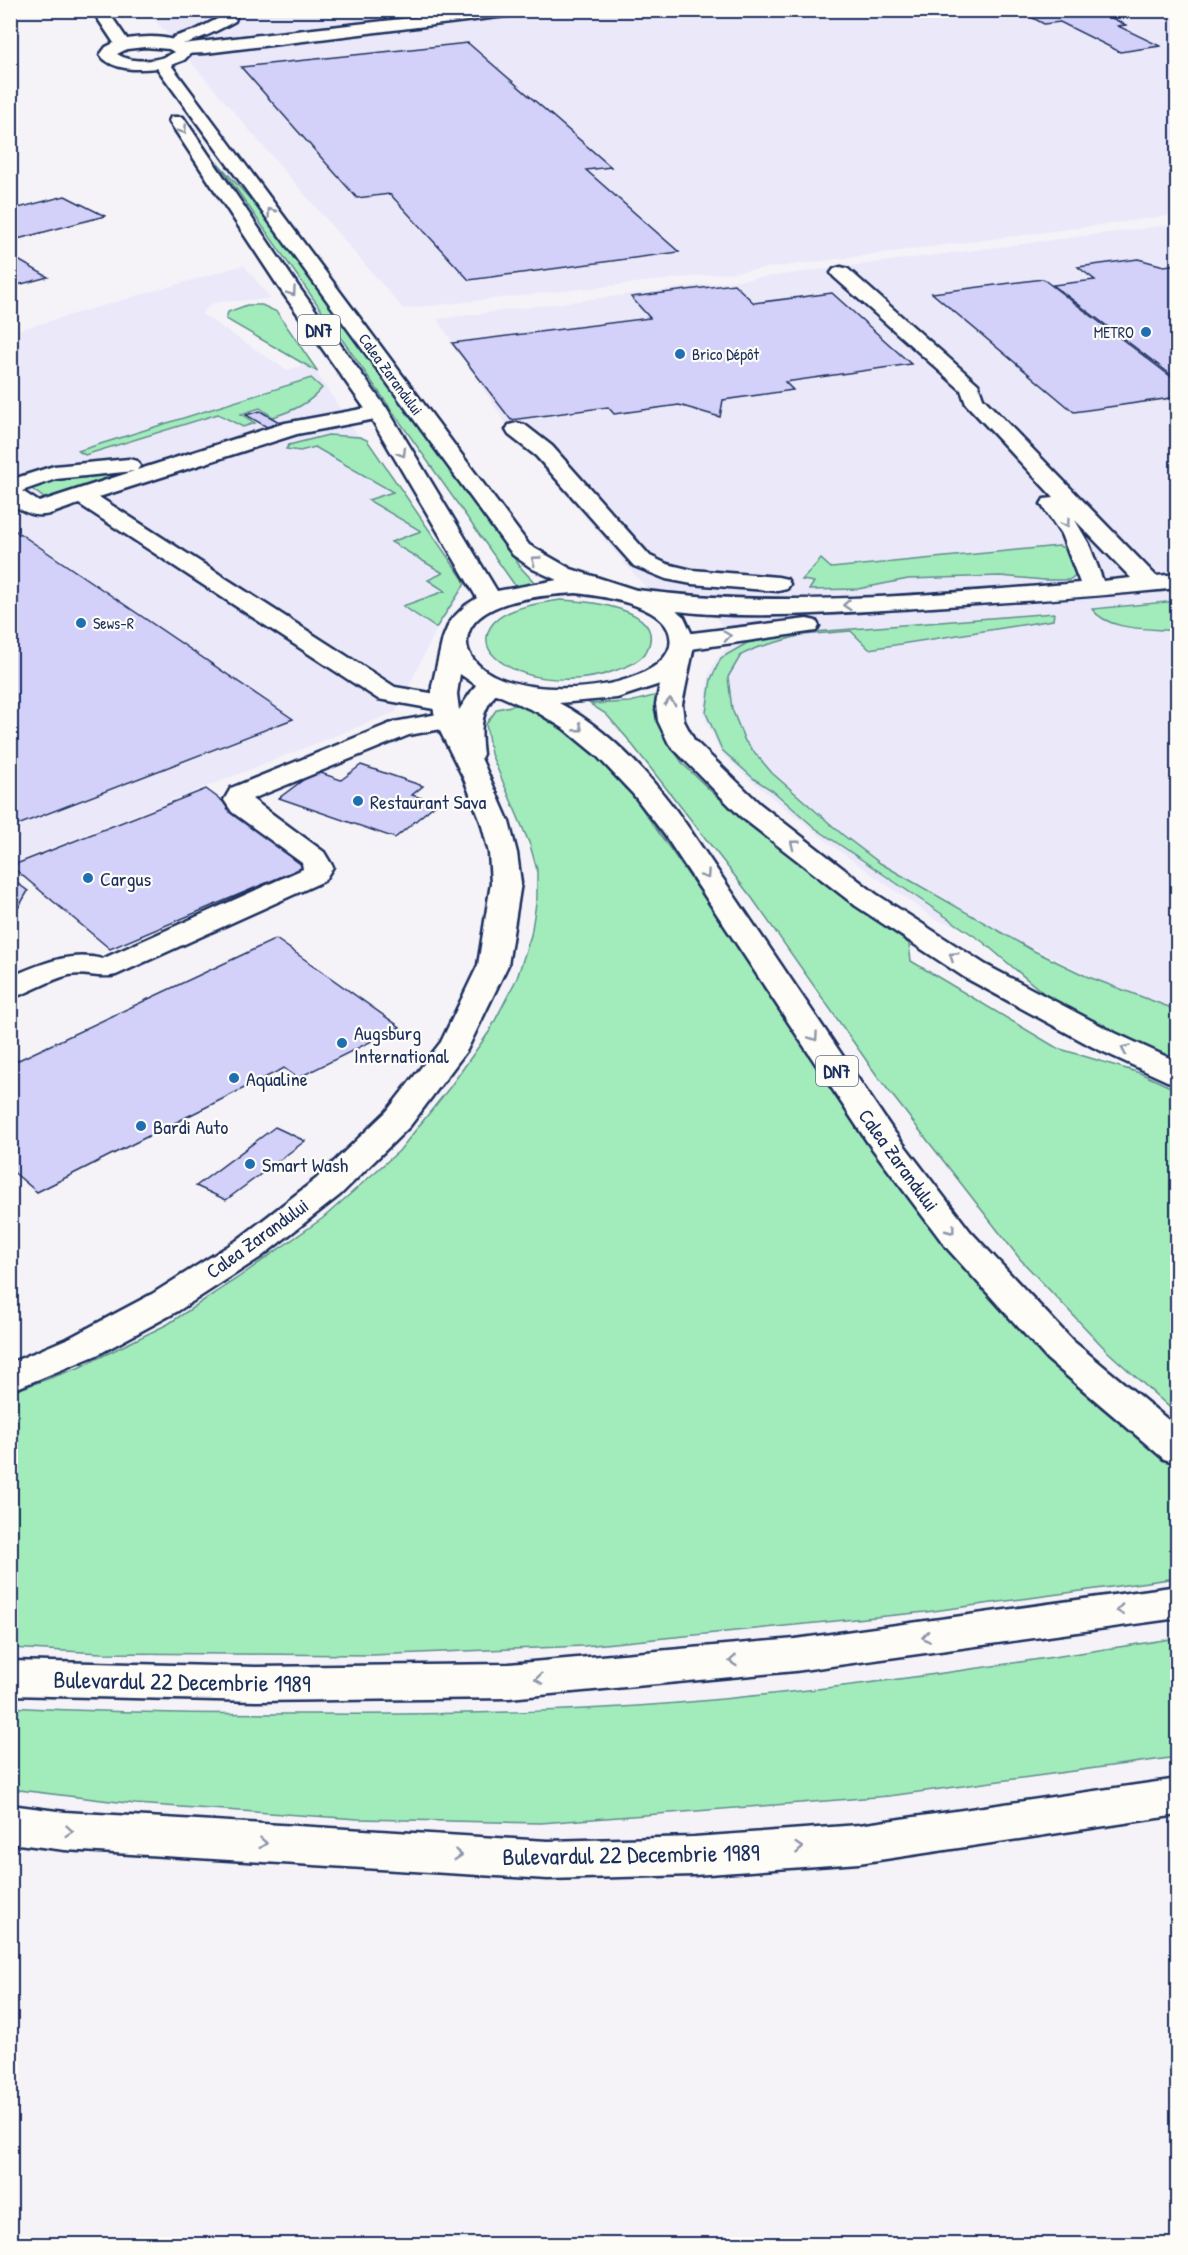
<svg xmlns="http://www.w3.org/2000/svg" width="1188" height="2255" font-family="'Patrick Hand',sans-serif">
<rect width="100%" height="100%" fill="#f5f3f8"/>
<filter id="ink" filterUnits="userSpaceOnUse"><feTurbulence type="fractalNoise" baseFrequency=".0167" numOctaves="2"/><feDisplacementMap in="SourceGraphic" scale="12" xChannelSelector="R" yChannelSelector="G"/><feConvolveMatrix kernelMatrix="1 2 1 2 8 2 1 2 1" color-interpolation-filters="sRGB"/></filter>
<g filter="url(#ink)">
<g fill="#ebe9f9">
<path d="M147,11H1177V215L754,270L403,309Z"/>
<path d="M1177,224V1018L1035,949L936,920L835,848L750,780L719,751L703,713L709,674L715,661L729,646L720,622L699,603L647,589L511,431L437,319Z"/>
<path d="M244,265L271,299L218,302L209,305L202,314L287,370L310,363L462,592L437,629L396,712L11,864V332Z"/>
</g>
<g fill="#a2ebbb" stroke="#5e8d8c" stroke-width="1.5">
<path d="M218,163L274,226L522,569L536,584L516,587Z"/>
<path d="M247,305H262L277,312L318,372L226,319L228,312Z"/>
<path d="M311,378L322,388C309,404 292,411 273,417L260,408L241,414L255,423L243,427L218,414L85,455L78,451Z"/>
<path d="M328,435L360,437L367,440L463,579L465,584L436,628L403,606L445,591L428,580L443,573L391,542L421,531L368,500L393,492L315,447L300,451L286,449L289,445Z"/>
<path d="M112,473H119L120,477L48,501L32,489L62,479Z"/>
<path d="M1059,546L1067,549L1080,572L1069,580H1044L1000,576L908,579L858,589L809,590L814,582L802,580L821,559L831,568Z"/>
<path d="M560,600C584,601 668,607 647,650C642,661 628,666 617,670C582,684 525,684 495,657C489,652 486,644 487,637C490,609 538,603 560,600Z"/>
<path d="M1177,601V631C1151,628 1109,632 1092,609Z"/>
<path d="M1054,613L1053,620L869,649L851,631L802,635L756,648L741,655L728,677L732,709L745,741L772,773L843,835L880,863L1032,950L1086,976L1177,1010V1067L1066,1012L983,942L815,828L773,791L754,779L722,750L706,713L711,679L721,658L747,643L802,633Z"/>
<path d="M661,694L654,710L663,734L683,764L713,793L770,840L909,944L911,961L1057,1048L1140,1073L1177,1090V1414L1108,1352L1020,1259L878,1077L752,898L627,738L606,714L590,704L630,702Z"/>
<path d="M515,705L531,707L601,750L903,1182L990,1297L1101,1408L1177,1467V1578L926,1612L584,1646L373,1655L101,1653L11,1648V1392L78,1368L168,1324L236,1279L323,1218L399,1151L450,1087L489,1032L517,978L531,935L537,897V870L530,845L491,754L486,724L497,709Z"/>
<path d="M1177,1638V1757L889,1796L541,1823L358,1819L135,1804L11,1789V1707C111,1713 210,1714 311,1714C458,1715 605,1712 752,1696C894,1682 1036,1660 1177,1638Z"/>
</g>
<g fill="#d3d1fa" stroke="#1b2f5e" stroke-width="1.5">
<path d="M1043,10H1096L1126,25L1118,26L1160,46L1120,52L1060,22L1044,24L1031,17L1040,16L1037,15L1044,14L1040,12H1045Z"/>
<path d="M468,43L611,167L586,170L679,252L469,280L390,194L357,198L241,67Z"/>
<path d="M65,196L105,216L10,241V210Z"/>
<path d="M10,257H13L48,277L10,287Z"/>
<path d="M1138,259L1164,266L1178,264V380L1053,285L1095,280L1078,267Z"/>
<path d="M1043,279L1178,382V397L1074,412L932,293Z"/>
<path d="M734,284L754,303L832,293L911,364L785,382L793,390L723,400L720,417L679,405L614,414L608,407L511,420L452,343L650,318L631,297Z"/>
<path d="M260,411L281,423L267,427L246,415Z"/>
<path d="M10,527L293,719L10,828Z"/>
<path d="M361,765L423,786L412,795L437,803L395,838L279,798L315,771L341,780Z"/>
<path d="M206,789L309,865L110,949L11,866Z"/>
<path d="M10,878L28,891L14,915L10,916Z"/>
<path d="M276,939L400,1027L298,1078L284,1068L37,1192L10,1169V1064Z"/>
<path d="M275,1127L305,1141L226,1200L196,1186Z"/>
</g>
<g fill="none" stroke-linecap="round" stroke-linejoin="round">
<defs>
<g id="minor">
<path d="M225,10H239L235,21C217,31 199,40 179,45L171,40L174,37L196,30L223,16Z"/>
<path d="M481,10H530L523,14L206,53L182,54L174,49L182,44Z"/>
<path d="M841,267L848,269L978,384L983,398L1156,576L1178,574V588C1085,598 993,603 901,609C816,614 711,623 628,602L625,597L628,592L637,590C784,609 933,594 1080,583L1061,534L1041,504L1044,499L1054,498L966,404L961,390L834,277L831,273L834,269ZM1075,520L1131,578L1103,581L1089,544Z"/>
<path d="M378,406L386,407L389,412L386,417L297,434L99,497L395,687L454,697L458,703L454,709L445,711L378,699L79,504C46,514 41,524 10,503V480L54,466L129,459L137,461L140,466L137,470L285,423ZM134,471L39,502L22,491L56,479Z"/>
<path d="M517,423L525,425L552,446L650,556L667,564L692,570L778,577L787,579L790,584L787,589L778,591L692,584L666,579L634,566L536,456L509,435L506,430L509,425Z"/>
<path d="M807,619L816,621L819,626L816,631L684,650L675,647L671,642L675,637L684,634Z"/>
<path d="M449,712L458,714L462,720L458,726L409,735L252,799L324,852L333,867L324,881L116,975C100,979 85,972 69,975C48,980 31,993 10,998V977C40,964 70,951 102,959L303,869L302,863L232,812L224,800L231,788L394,722Z"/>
</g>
<g id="major">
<path d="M92,10H107L127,39C147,36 178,34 192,52L184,60L171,65L529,545L571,569L661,598L684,617L695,641L682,704L684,721L694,740L760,804L876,894L986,965L1115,1033L1178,1062V1084L1167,1081L1093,1047L964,977L856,906L740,816L669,744L658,721L656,704L660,684L617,698L559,703C612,731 656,781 690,830L892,1129L970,1231L1073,1341L1178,1428V1463L1164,1459L1047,1359L946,1247L868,1143L664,834L633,794L597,756L563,728L537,712L496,694C480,712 480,731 483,754L481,758L509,822L517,853L521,883L508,965L467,1050L410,1126L340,1195L261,1257L178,1311L97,1355L10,1391V1363L71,1337L152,1294L236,1241L316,1179L387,1111L441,1042L478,965L491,883L489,853L481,822L464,779L437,725L432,703V686L443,638L450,621L466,605L477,598L368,413L280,289L169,121L171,117H183L298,286L389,412L497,591L557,580L533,569L513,555L157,68C138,70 113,71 100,55L106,47L114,43ZM145,47L169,49L174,52C159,62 133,64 117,54L127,49ZM576,593C602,596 678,606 670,646C666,662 647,672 633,677C595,692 521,694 486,671C476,664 466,653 467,641C470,599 546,595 576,593ZM460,674L476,685L459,710L457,694Z"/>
<path d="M1178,1586V1618L795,1671L509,1698L256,1701L10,1695V1661L256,1667L509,1664L795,1639Z"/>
<path d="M1178,1779V1815L859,1863L694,1875L548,1879L65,1850L10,1843V1805L65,1812L548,1841L694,1837L859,1825Z"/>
</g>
</defs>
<use href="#minor" stroke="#1b2f5e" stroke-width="5"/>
<use href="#major" stroke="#1b2f5e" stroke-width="5"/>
<use href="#minor" fill="#fdfcf7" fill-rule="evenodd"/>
<use href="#major" fill="#fdfcf7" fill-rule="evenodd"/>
</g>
<defs><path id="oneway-chevron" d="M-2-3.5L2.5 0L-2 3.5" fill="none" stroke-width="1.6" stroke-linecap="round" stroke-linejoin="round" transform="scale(1.5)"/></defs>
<g stroke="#8c96aa">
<use href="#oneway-chevron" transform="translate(183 130) rotate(56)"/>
<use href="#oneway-chevron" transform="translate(271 212) rotate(-127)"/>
<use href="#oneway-chevron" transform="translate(292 292) rotate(55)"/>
<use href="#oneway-chevron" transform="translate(402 453) rotate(59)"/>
<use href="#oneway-chevron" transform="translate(1066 523) rotate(54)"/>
<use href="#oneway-chevron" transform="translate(535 560) rotate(-144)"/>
<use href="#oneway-chevron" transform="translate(847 605) rotate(176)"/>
<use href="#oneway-chevron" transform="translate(727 636) rotate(-8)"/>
<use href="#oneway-chevron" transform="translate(670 702) rotate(-88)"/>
<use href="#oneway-chevron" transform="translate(579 728) rotate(38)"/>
<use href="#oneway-chevron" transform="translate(794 844) rotate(-142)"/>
<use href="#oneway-chevron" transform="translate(706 875) rotate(56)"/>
<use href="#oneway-chevron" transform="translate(953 956) rotate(-147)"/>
<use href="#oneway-chevron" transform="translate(814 1037) rotate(56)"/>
<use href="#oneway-chevron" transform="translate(1125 1049) rotate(-155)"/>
<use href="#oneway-chevron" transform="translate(951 1230) rotate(53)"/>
<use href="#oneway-chevron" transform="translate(1120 1610) rotate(172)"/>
<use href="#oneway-chevron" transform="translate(926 1637) rotate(172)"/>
<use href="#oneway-chevron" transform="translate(733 1661) rotate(175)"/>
<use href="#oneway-chevron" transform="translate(539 1679) rotate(175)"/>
<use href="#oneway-chevron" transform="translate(69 1831) rotate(5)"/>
<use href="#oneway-chevron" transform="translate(263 1843) rotate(4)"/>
<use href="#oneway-chevron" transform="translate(799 1848) rotate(-4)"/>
<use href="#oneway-chevron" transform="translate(458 1855) rotate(4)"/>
</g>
</g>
<g fill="#1f6fb2" stroke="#fdfcf7" stroke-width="2">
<circle cx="1146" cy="332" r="6"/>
<circle cx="680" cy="354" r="6"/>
<circle cx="81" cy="623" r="6"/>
<circle cx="358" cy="801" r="6"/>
<circle cx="88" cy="878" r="6"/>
<circle cx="342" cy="1043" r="6"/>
<circle cx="234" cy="1078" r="6"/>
<circle cx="141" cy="1126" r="6"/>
<circle cx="250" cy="1164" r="6"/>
</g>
<g text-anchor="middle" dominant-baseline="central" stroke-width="4.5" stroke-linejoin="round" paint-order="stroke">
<g font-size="16" fill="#1b2f5e" stroke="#fdfcf7" text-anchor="start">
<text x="1134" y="332" text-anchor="end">METRO</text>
<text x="692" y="354">Brico Dépôt</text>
<text x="93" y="623">Sews-R</text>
</g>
<g font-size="16" fill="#1b2f5e" stroke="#fdfcf7">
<text transform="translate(391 374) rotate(54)">Calea Zarandului</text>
</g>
<g fill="#fdfcf7" stroke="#5f6c8c" stroke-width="1.5">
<rect x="298" y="315" width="42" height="30" rx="4.5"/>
<rect x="816" y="1056" width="42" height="30" rx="4.5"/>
</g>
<g font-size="18" font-weight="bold" fill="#1b2f5e">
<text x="319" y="330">DN7</text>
<text x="837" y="1071">DN7</text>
</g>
<g font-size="20" fill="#1b2f5e" stroke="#fdfcf7" text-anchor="start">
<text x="370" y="801">Restaurant Sava</text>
<text x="100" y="878">Cargus</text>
<text x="354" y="1032">Augsburg<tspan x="354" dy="23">International</tspan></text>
<text x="246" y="1078">Aqualine</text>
<text x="153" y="1126">Bardi Auto</text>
<text x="262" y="1164">Smart Wash</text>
</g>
<g font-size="20" fill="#1b2f5e" stroke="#fdfcf7">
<text transform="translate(899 1160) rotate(54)">Calea Zarandului</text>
<text transform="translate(257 1238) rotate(-36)">Calea Zarandului</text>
</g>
<g font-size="24" fill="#1b2f5e" stroke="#fdfcf7">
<text transform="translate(182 1681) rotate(1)">Bulevardul 22 Decembrie 1989</text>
<text transform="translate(631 1854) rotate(-1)">Bulevardul 22 Decembrie 1989</text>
</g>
</g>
<rect width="1188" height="2255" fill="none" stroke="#fdfcf7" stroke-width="36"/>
<rect x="18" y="18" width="1152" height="2219" fill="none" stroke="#1b2f5e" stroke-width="2" filter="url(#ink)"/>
</svg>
